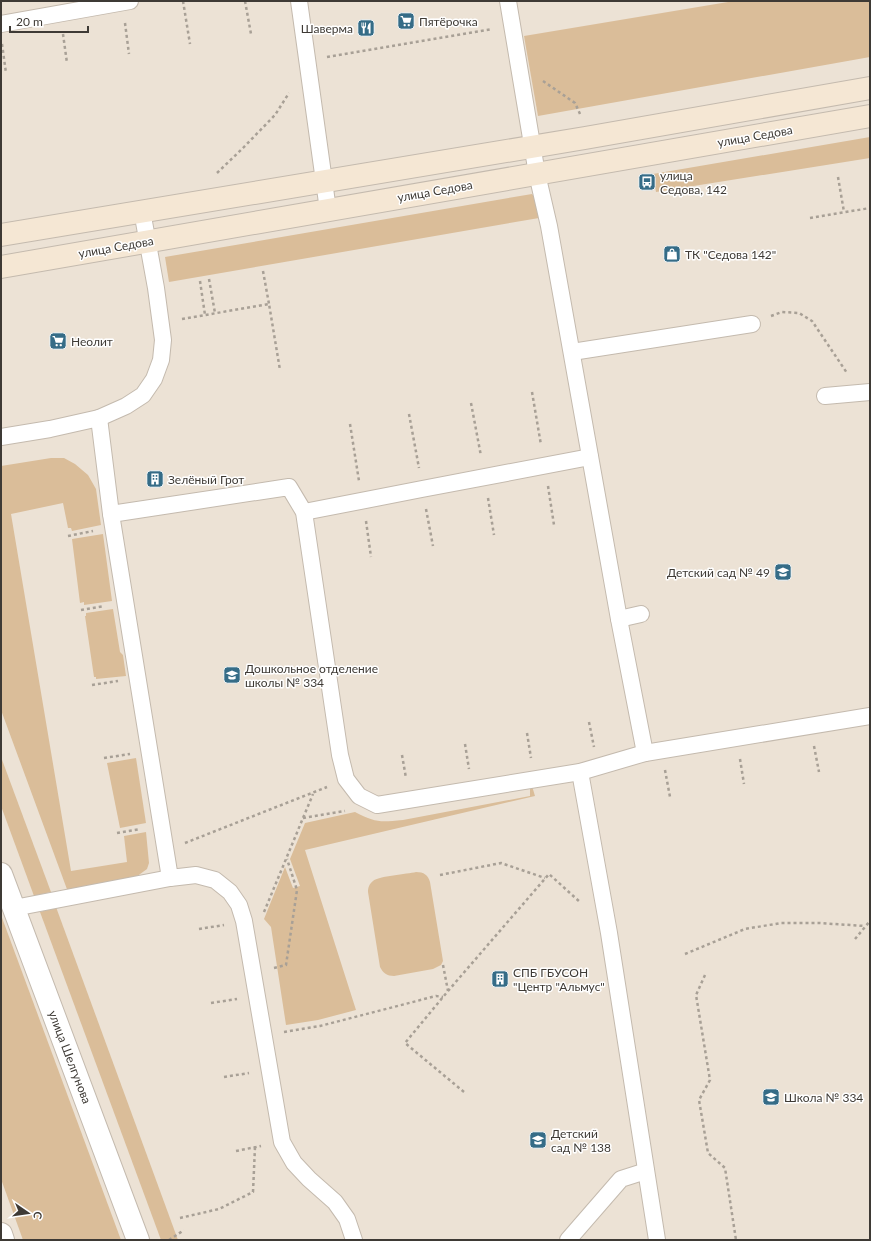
<svg xmlns="http://www.w3.org/2000/svg" width="871" height="1241" font-family="Lato,sans-serif">
<rect width="100%" height="100%" fill="#ece2d5"/>
<g fill="#dabd99">
<path d="M734,1H870V57L538,116L524,36Z"/>
<path d="M870,137V158L656,192L653,174Z"/>
<path d="M532,194L535,198L539,218L169,282L165,257Z"/>
<path d="M51,458H64L75,464L88,475L96,489L101,525L72,531L71,528H68L63,503L11,514L71,871L127,862L124,836L146,832L149,863L147,869L136,877L68,892L1,710V466Z"/>
<path d="M103,534L112,601L84,605V602L80,603L72,539Z"/>
<path d="M113,609L120,652L123,655L126,676L96,679V677H94L85,616H86V613Z"/>
<path d="M1,757L51,892L34,896L1,806Z"/>
<path d="M136,758L146,823L120,828L107,763Z"/>
<path d="M532,786L535,796L305,850L356,1010L318,1020L286,1025L271,927L264,919L285,867L293,888L300,886L290,859L305,823L355,812C376,823 380,822 403,820L530,796V787Z"/>
<path d="M416,872C424,872 428,875 430,882L443,961L441,965L433,969L394,976C387,976 383,973 380,967L368,892C368,888 369,884 373,881C379,876 407,874 416,872Z"/>
<path d="M56,907L178,1240H161L40,912Z"/>
<path d="M1,915L121,1240H23L1,1179Z"/>
</g>
<g fill="none" stroke-linecap="round" stroke-linejoin="round">
<defs>
<g id="lane">
<path d="M299,1L328,210"/>
<path d="M508,1L537,174L549,226L619,619L645,753L870,716"/>
<path d="M1,24L130,1"/>
<path d="M572,352L752,324"/>
<path d="M825,396L870,392"/>
<path d="M99,418L126,406L143,395L154,379L161,360L163,340L156,288L142,211"/>
<path d="M1,437L50,429L99,418L111,514L170,878L196,875L215,880L230,892L239,905L244,921L282,1142L294,1163L309,1179L335,1202L347,1219L354,1240"/>
<path d="M304,512L422,489L590,457"/>
<path d="M111,514L289,487L304,512L340,755L346,779L359,796L377,805L580,772L645,753"/>
<path d="M619,619L641,614"/>
<path d="M580,772L609,933L657,1240"/>
<path d="M14,908L170,878"/>
<path d="M568,1240L621,1179L646,1171"/>
</g>
<g id="street">
<path d="M1,874L138,1240"/>
<path d="M1,1234L3,1240"/>
</g>
<g id="secondary">
<path d="M1,235L585,138L870,88"/>
<path d="M1,267L870,116"/>
</g>
</defs>
<use href="#lane" stroke="#c4baae" stroke-width="18"/>
<use href="#street" stroke="#c4baae" stroke-width="24"/>
<use href="#secondary" stroke="#c4baae" stroke-width="24"/>
<g stroke="#a8a096" stroke-width="2.5" stroke-dasharray="3 3" stroke-linecap="butt">
<path d="M183,1L190,44"/>
<path d="M245,1L251,34"/>
<path d="M125,23L129,54"/>
<path d="M63,34L67,63"/>
<path d="M2,44L6,73"/>
<path d="M327,57L492,29"/>
<path d="M543,81L575,103L580,114"/>
<path d="M217,173L243,148L275,115L289,93"/>
<path d="M838,177L844,212"/>
<path d="M810,218L870,208"/>
<path d="M263,271L269,304"/>
<path d="M209,279L215,313"/>
<path d="M200,281L205,315"/>
<path d="M771,316L782,312L799,313L812,321L847,373"/>
<path d="M182,319L269,304L280,370"/>
<path d="M532,392L541,445"/>
<path d="M471,403L481,456"/>
<path d="M409,414L419,468"/>
<path d="M350,424L359,481"/>
<path d="M548,486L554,525"/>
<path d="M488,498L494,535"/>
<path d="M426,509L433,546"/>
<path d="M366,521L371,557"/>
<path d="M68,536L93,531"/>
<path d="M81,610L104,606"/>
<path d="M92,685L118,681"/>
<path d="M589,722L594,747"/>
<path d="M527,733L531,758"/>
<path d="M465,744L469,769"/>
<path d="M814,746L819,772"/>
<path d="M402,755L406,778"/>
<path d="M104,758L130,754"/>
<path d="M740,759L744,784"/>
<path d="M665,770L670,797"/>
<path d="M303,818L345,811"/>
<path d="M117,833L140,829"/>
<path d="M185,843L327,787"/>
<path d="M440,875L501,863L545,878"/>
<path d="M264,912L313,794"/>
<path d="M199,929L224,925"/>
<path d="M855,939L870,921"/>
<path d="M685,954L745,929L781,923H819L865,926"/>
<path d="M443,965L448,991"/>
<path d="M274,968L286,965L297,890L287,859"/>
<path d="M705,975L696,995L710,1080L699,1100L708,1153L725,1168L736,1240"/>
<path d="M211,1003L237,999"/>
<path d="M284,1032L320,1026L436,996L443,997"/>
<path d="M224,1077L249,1073"/>
<path d="M464,1092L405,1043L448,991L549,874L581,903"/>
<path d="M236,1151L261,1146"/>
<path d="M180,1218L219,1209L253,1192L255,1147"/>
<path d="M169,1240L184,1230"/>
</g>
<use href="#lane" stroke="#fff" stroke-width="16"/>
<use href="#street" stroke="#fff" stroke-width="22"/>
<use href="#secondary" stroke="#f5e7d4" stroke-width="22"/>
</g>
<defs>
<symbol id="supermarket-square" viewBox="-11 -11 22 22"><rect x="-9" y="-9" width="18" height="18" rx="4" fill="#356c87" stroke="#fff"/><path d="M-6-5.5h2.5l.6 2H6L4.5 2H-2.5L-4.4-4H-6ZM-1.5 3.2a1.3 1.3 0 1 0 .1 0ZM3 3.2a1.3 1.3 0 1 0 .1 0Z" fill="#fff"/></symbol>
<symbol id="restaurant-square" viewBox="-11 -11 22 22"><rect x="-9" y="-9" width="18" height="18" rx="4" fill="#356c87" stroke="#fff"/><path d="M-5-6h1v4h1v-4h1v4h1v-4h1v5L-1.5 .5V6h-2V.5L-5-1ZM5-6V6H3V1.5H1.5Q1.5-4 5-6Z" fill="#fff"/></symbol>
<symbol id="bus-square" viewBox="-11 -11 22 22"><rect x="-9" y="-9" width="18" height="18" rx="4" fill="#356c87" stroke="#fff"/><path d="M-5-6H5V4H4V6H2V4H-2V6H-4V4H-5ZM-3.5-4V0h7V-4ZM-3.5 1.2v1.5H-2V1.2ZM2 1.2v1.5H3.5V1.2Z" fill="#fff"/></symbol>
<symbol id="shop-square" viewBox="-11 -11 22 22"><rect x="-9" y="-9" width="18" height="18" rx="4" fill="#356c87" stroke="#fff"/><path d="M-5-2.5h2.3a2.7 3.5 0 0 1 5.4 0H5L5.5 6h-11ZM-1.5-2.5h3a1.5 2.3 0 0 0-3 0Z" fill="#fff"/></symbol>
<symbol id="building-square" viewBox="-11 -11 22 22"><rect x="-9" y="-9" width="18" height="18" rx="4" fill="#356c87" stroke="#fff"/><path d="M-4-6H4V6H1V3H-1V6H-4ZM-2.5-4.3h1.7v1.8h-1.7ZM.8-4.3h1.7v1.8H.8ZM-2.5-1h1.7V.8h-1.7ZM.8-1h1.7V.8H.8Z" fill="#fff"/></symbol>
<symbol id="school-square" viewBox="-11 -11 22 22"><rect x="-9" y="-9" width="18" height="18" rx="4" fill="#356c87" stroke="#fff"/><path d="M0-5L7-2L0 1L-7-2ZM-4 1L0 2.5L4 1V4Q0 6-4 4Z" fill="#fff"/></symbol>
</defs>
<g fill-rule="evenodd">
<use href="#supermarket-square" x="396" y="11" width="20" height="20"/>
<use href="#restaurant-square" x="356" y="18" width="20" height="20"/>
<use href="#bus-square" x="637" y="172" width="20" height="20"/>
<use href="#shop-square" x="662" y="244" width="20" height="20"/>
<use href="#supermarket-square" x="48" y="331" width="20" height="20"/>
<use href="#building-square" x="145" y="469" width="20" height="20"/>
<use href="#school-square" x="773" y="562" width="20" height="20"/>
<use href="#school-square" x="222" y="665" width="20" height="20"/>
<use href="#building-square" x="490" y="969" width="20" height="20"/>
<use href="#school-square" x="761" y="1087" width="20" height="20"/>
<use href="#school-square" x="528" y="1130" width="20" height="20"/>
</g>
<g text-anchor="middle" dominant-baseline="central" stroke-width="3" stroke-linejoin="round" paint-order="stroke">
<g font-size="12" fill="#3e3a35" stroke="#fff" text-anchor="start">
<text x="419" y="21">Пятёрочка</text>
<text x="353" y="28" text-anchor="end">Шаверма</text>
<text x="660" y="175">улица<tspan x="660" dy="14">Седова, 142</tspan></text>
<text x="685" y="254">ТК "Седова 142"</text>
<text x="71" y="341">Неолит</text>
<text x="168" y="479">Зелёный Грот</text>
<text x="770" y="572" text-anchor="end">Детский сад № 49</text>
<text x="245" y="668">Дошкольное отделение<tspan x="245" dy="14">школы № 334</tspan></text>
<text x="513" y="972">СПБ ГБУСОН<tspan x="513" dy="14">"Центр "Альмус"</tspan></text>
<text x="784" y="1097">Школа № 334</text>
<text x="551" y="1133">Детский<tspan x="551" dy="14">сад № 138</tspan></text>
</g>
<g font-size="12" fill="#3e3a35" stroke="#fff">
<text transform="translate(755 136) rotate(-10)">улица Седова</text>
<text transform="translate(435 191) rotate(-10)">улица Седова</text>
<text transform="translate(116 247) rotate(-10)">улица Седова</text>
<text transform="translate(70 1057) rotate(69)">улица Шелгунова</text>
</g>
</g>
<rect width="871" height="1241" fill="none" stroke="#3e3a35" stroke-width="4"/>
<g transform="translate(28 1213) rotate(103)" stroke="#ffffff" stroke-width="3" paint-order="stroke">
<path d="M0-3L7 15L0 10L-7 15Z" fill="#3e3a35"/>
<text y="-6" font-size="11" font-weight="bold" text-anchor="middle" fill="#3e3a35">С</text>
</g>
<path d="M10 26v6h78v-6" fill="none" stroke="#3e3a35" stroke-width="2"/>
<text x="16" y="26" font-size="12" fill="#3e3a35" stroke="#ffffff" stroke-width="3" paint-order="stroke">20 m</text>
</svg>
